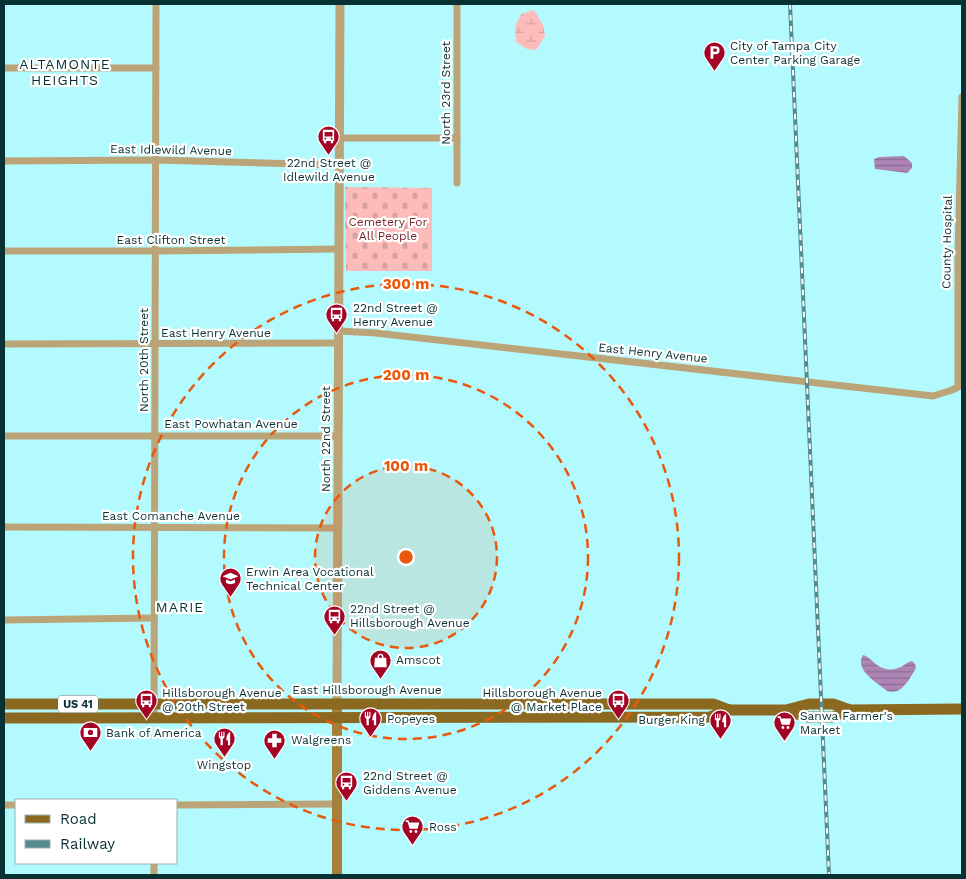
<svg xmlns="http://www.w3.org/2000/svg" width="966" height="879" font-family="'Work Sans',sans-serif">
<defs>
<pattern id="wetland-marsh" width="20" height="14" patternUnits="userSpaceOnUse" patternTransform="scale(1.25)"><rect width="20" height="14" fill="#fdbbb9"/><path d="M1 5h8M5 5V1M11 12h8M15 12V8" fill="none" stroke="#d7a1a0"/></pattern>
<pattern id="cemetery-stones" width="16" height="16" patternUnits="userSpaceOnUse" patternTransform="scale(1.25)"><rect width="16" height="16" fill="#fdbbb9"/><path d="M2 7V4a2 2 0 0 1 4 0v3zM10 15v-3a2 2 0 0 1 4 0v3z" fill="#d7a1a0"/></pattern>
<pattern id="water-rules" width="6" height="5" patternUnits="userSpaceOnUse" patternTransform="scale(1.25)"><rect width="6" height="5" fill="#ad84b4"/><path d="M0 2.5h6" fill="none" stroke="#8b6d93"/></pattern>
</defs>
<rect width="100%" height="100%" fill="#b3fafe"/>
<path fill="url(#wetland-marsh)" d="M534,10L543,25L545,36L536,50L527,49L516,42L515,27L521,14Z"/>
<path fill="url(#cemetery-stones)" d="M345,187L432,188V271H346Z"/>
<g fill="url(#water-rules)">
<path d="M904,156L912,163V168L907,173L875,169L874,159L879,157Z"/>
<path d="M863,655C869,657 872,661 877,665C884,670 893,671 901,667C905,665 907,662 912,661L915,664L916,668C912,675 906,686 899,690C896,692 891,692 887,691C884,689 881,686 878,684C869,677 856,667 863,655Z"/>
</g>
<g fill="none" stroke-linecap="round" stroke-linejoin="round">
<g stroke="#bca479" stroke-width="7">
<path d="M457,4V183"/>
<path d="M4,68H156"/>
<path d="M339,138H457"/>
<path d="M4,161L156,160L338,165"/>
<path d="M4,251H156L339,249"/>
<path d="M339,331L376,333L933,396L952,390L962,385"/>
<path d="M4,344L338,343"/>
<path d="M958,387V255L962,97"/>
<path d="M4,436H338"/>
<path d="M4,527L338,528"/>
<path d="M4,620L154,618"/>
<path d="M154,717L156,4"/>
<path d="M4,805H16"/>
<path d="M176,805L337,804"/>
<path d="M154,863V875"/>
</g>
<path stroke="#bca479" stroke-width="9" d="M337,704L340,4"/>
<path stroke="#a5803b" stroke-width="10" d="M337,704V875"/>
<g stroke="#8c6920" stroke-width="11">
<path d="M4,704H713L729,710"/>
<path d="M786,711L808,717H833L850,710"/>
<path d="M4,718L710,717L729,710H786L809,704H833L850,710L962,709"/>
</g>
<defs>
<path id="rail" d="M790,4L829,875"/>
</defs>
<use href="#rail" stroke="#558b8e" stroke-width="4"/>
<use href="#rail" stroke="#fff" stroke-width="2" stroke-dasharray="5.5" stroke-linecap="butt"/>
</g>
<circle cx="406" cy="557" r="91" fill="#e8590c" fill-opacity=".12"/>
<g fill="none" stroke="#e8590c" stroke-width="2.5" stroke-dasharray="9 6">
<circle cx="406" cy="557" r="91"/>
<circle cx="406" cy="557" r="182"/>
<circle cx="406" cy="557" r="273"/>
</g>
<defs>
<symbol id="parking-pin" viewBox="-11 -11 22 30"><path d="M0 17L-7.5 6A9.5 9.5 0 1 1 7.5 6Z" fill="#a30425" stroke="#fff"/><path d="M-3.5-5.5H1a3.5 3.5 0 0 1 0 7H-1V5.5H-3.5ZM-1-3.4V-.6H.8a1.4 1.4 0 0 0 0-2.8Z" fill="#fff"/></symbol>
<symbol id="bus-pin" viewBox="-11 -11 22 30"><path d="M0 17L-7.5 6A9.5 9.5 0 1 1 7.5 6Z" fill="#a30425" stroke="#fff"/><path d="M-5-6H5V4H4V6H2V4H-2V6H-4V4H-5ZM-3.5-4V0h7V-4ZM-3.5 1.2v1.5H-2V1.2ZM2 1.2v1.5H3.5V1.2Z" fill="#fff"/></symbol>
<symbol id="school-pin" viewBox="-11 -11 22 30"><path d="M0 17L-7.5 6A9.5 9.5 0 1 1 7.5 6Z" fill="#a30425" stroke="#fff"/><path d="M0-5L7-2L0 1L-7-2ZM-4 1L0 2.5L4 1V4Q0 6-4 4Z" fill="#fff"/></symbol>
<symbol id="shop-pin" viewBox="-11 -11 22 30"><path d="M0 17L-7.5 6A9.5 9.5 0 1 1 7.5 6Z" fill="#a30425" stroke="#fff"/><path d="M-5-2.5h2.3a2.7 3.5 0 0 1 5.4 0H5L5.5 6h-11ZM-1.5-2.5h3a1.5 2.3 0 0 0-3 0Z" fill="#fff"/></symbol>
<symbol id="restaurant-pin" viewBox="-11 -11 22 30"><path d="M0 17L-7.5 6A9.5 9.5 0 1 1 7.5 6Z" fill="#a30425" stroke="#fff"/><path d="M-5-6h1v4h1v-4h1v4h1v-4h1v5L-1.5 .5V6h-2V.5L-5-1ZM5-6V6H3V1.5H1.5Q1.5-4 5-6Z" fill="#fff"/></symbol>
<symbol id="supermarket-pin" viewBox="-11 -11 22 30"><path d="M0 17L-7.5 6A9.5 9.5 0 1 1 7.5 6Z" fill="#a30425" stroke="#fff"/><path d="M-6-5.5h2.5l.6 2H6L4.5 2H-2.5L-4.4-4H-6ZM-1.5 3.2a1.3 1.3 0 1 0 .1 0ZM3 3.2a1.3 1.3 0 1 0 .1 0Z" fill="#fff"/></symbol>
<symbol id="bank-pin" viewBox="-11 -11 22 30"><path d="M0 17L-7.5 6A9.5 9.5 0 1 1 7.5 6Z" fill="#a30425" stroke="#fff"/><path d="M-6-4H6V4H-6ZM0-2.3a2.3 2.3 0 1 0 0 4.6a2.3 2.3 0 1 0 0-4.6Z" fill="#fff"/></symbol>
<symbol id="pharmacy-pin" viewBox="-11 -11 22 30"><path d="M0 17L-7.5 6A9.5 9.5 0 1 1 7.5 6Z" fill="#a30425" stroke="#fff"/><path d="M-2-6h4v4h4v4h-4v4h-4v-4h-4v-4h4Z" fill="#fff"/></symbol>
</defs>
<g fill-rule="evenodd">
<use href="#parking-pin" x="702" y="40" width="25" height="34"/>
<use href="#bus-pin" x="316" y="124" width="25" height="34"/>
<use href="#bus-pin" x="324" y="302" width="25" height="34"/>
<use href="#school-pin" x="218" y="566" width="25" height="34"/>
<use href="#bus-pin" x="322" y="604" width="25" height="34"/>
<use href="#shop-pin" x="368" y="648" width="25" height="34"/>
<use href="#bus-pin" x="134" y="688" width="25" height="34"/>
<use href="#bus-pin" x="606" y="688" width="25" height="34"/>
<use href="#restaurant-pin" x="358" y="706" width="25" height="34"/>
<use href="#restaurant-pin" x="708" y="708" width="25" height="34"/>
<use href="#supermarket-pin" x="772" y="710" width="25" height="34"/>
<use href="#bank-pin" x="78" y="720" width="25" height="34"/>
<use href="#restaurant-pin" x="212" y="726" width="25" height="34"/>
<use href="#pharmacy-pin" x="262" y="728" width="25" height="34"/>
<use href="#bus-pin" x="334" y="770" width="25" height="34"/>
<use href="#supermarket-pin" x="400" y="814" width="25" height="34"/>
</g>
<g text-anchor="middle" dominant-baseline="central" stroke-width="4.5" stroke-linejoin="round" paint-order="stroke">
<rect fill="#fff" stroke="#526f70" stroke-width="1" x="58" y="695.5" width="40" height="17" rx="4"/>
<g font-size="11" font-weight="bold" fill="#083133">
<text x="78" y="704">US 41</text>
</g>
<g font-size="12" fill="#083133" stroke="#fff" text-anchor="start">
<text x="730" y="46">City of Tampa City<tspan x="730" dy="14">Center Parking Garage</tspan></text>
<text x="329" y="163" text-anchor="middle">22nd Street @<tspan x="329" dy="14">Idlewild Avenue</tspan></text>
<text x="353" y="308">22nd Street @<tspan x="353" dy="14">Henry Avenue</tspan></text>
<text x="246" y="572">Erwin Area Vocational<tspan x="246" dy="14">Technical Center</tspan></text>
<text x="350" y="609">22nd Street @<tspan x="350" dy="14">Hillsborough Avenue</tspan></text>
<text x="396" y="660">Amscot</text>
<text x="162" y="693">Hillsborough Avenue<tspan x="162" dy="14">@ 20th Street</tspan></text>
<text x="602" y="693" text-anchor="end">Hillsborough Avenue<tspan x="602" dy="14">@ Market Place</tspan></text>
<text x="800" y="716">Sanwa Farmer's<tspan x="800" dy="14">Market</tspan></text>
<text x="387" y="719">Popeyes</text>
<text x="705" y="720" text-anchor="end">Burger King</text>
<text x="106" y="733">Bank of America</text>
<text x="291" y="740">Walgreens</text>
<text x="224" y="765" text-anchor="middle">Wingstop</text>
<text x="363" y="776">22nd Street @<tspan x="363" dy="14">Giddens Avenue</tspan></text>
<text x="429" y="827">Ross</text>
</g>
<g font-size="12" fill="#083133" stroke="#fff">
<text transform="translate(446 93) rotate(-90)">North 23rd Street</text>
<text transform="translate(171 150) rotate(1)">East Idlewild Avenue</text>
<text x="171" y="240">East Clifton Street</text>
<text transform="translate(947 242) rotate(-89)">County Hospital</text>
<text x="216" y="333">East Henry Avenue</text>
<text transform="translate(653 353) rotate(6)">East Henry Avenue</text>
<text transform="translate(144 360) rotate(-90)">North 20th Street</text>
<text x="231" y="424">East Powhatan Avenue</text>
<text transform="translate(326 439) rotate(-90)">North 22nd Street</text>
<text x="171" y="516">East Comanche Avenue</text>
<text x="367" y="690">East Hillsborough Avenue</text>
</g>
<g font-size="12" fill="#78272b" stroke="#fff">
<text x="388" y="222">Cemetery For<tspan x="388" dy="14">All People</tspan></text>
</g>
<g font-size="14" letter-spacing="1" fill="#083133" stroke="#fff">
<text x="65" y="64">ALTAMONTE<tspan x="65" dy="16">HEIGHTS</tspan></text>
<text x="180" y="607">MARIE</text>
</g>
</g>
<circle cx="406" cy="557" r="8" fill="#e8590c" stroke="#fff" stroke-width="2.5"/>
<g font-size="15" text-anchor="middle" font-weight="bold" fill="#e8590c" stroke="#fff" stroke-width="4.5" stroke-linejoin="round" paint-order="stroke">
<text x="406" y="289">300 m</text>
<text x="406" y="380">200 m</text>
<text x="406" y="471">100 m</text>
</g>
<rect width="966" height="879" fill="none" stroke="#083133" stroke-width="10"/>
<rect x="15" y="799" width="162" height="65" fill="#ffffff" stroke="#9cadad"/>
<rect x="25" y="815" width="25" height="8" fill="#8c6920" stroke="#9cadad"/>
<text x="60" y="824" font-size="15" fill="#083133">Road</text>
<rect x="25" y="840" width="25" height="8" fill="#558b8e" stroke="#9cadad"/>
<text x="60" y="849" font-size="15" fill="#083133">Railway</text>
</svg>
